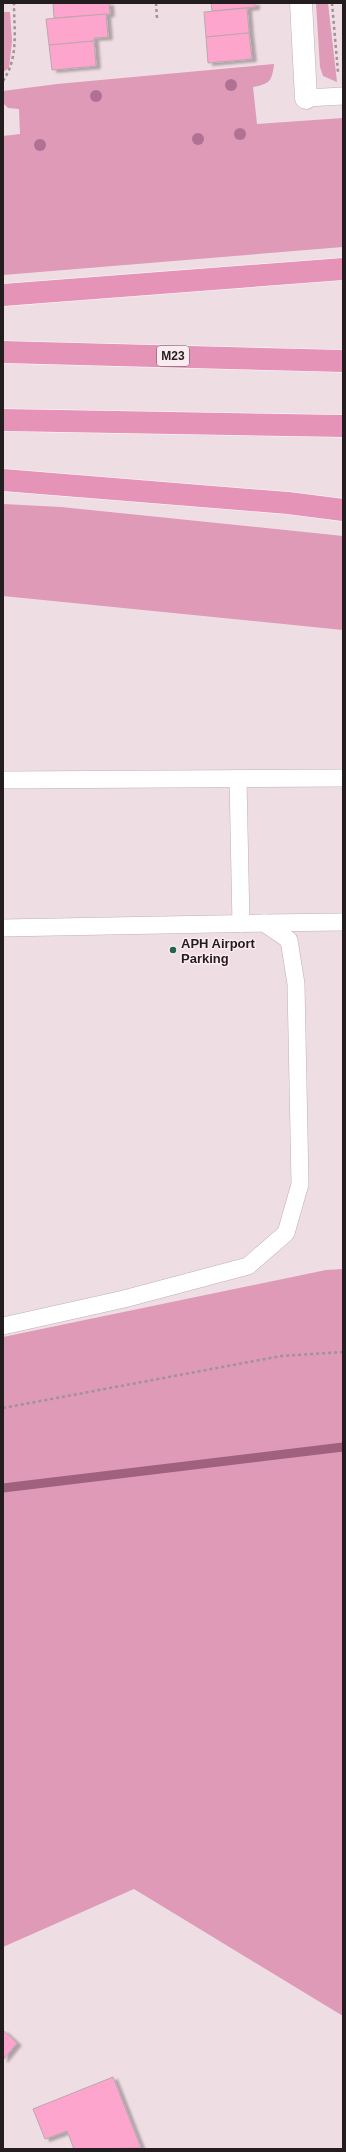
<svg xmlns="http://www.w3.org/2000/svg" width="346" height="2152" font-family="Helvetica,sans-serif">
<defs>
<filter id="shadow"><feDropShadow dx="4.5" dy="2.5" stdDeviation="1" flood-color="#0004"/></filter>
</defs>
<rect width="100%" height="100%" fill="#efdde4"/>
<g fill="#de9ab7">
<path d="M316,3H328L337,82L323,76L320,67Z"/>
<path d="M3,12H10L12,41L9,68L3,72Z"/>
<path d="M274,64C272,81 270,84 253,87L257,124L343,118V247L3,275V136L20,134L19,109L8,108L3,103V91L57,84Z"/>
<path d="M3,504L61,507L343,536V630L3,596Z"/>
<path d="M343,1269V2016L134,1889L3,1947V1337L326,1270Z"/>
</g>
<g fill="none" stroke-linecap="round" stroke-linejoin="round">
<path stroke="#9f617d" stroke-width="9" d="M3,1488L343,1447"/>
</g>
<g fill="#fea5cd" stroke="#b9a8ae" filter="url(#shadow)">
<path d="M53,3H109L110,14L54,18Z"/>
<path d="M211,3H255V7L212,11Z"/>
<path d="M247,8L249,33L206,37L204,12Z"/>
<path d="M106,14L108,37L94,38V41L49,45L46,19Z"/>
<path d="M249,33L252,59L208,63L206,37Z"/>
<path d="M94,41L96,66L52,70L49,45Z"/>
<path d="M3,2030L17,2043L3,2060Z"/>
<path d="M113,2077L141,2148L74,2149L67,2131L45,2139L33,2109Z"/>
</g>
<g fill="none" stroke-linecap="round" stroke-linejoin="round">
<defs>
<g id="lane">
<path d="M306,98L343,96"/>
<path d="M238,779L241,924"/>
<path d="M3,780L343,778"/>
<path d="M264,923L343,922"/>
<path d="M3,928L264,923L289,940L296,984L300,1184L286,1233L248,1266L124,1299L3,1326"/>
</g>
<path id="street" d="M301,3L306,98"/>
<g id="highway">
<path d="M3,295L343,269"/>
<path d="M3,352L343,361"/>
<path d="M3,420L343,426"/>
<path d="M3,480L288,503L343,510"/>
</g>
</defs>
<use href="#lane" stroke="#c0afb6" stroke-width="18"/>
<use href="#street" stroke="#c0afb6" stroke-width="23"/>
<use href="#highway" stroke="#fff" stroke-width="23"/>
<g stroke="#a09398" stroke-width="2.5" stroke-dasharray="3 3" stroke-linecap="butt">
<path d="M156,3L157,18"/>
<path d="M332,3L338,72"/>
<path d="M3,81C19,57 14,31 14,3"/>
<path d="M3,1408L281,1356L343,1352"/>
</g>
<use href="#lane" stroke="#fff" stroke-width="17"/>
<use href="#street" stroke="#fff" stroke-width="22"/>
<use href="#highway" stroke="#e693b8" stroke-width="22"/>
</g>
<g fill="#b17194">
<circle cx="231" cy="85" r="6"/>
<circle cx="96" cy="96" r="6"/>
<circle cx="240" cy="134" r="6"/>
<circle cx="198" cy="139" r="6"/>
<circle cx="40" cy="145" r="6"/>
</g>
<circle fill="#216251" stroke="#fceaf1" stroke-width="1.5" cx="173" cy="950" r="4"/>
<g text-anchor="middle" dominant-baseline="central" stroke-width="3" stroke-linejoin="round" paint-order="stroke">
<rect fill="#fceaf1" stroke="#645a5e" stroke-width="1" x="157" y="346" width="32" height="20" rx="3"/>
<g font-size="12" font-weight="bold" fill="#231d1f">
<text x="173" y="356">M23</text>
</g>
<g font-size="13" font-weight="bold" fill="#231d1f" stroke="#fceaf1" text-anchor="start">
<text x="181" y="943">APH Airport<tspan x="181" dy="15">Parking</tspan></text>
</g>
</g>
<rect width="346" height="2152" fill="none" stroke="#231d1f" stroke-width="8"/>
</svg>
